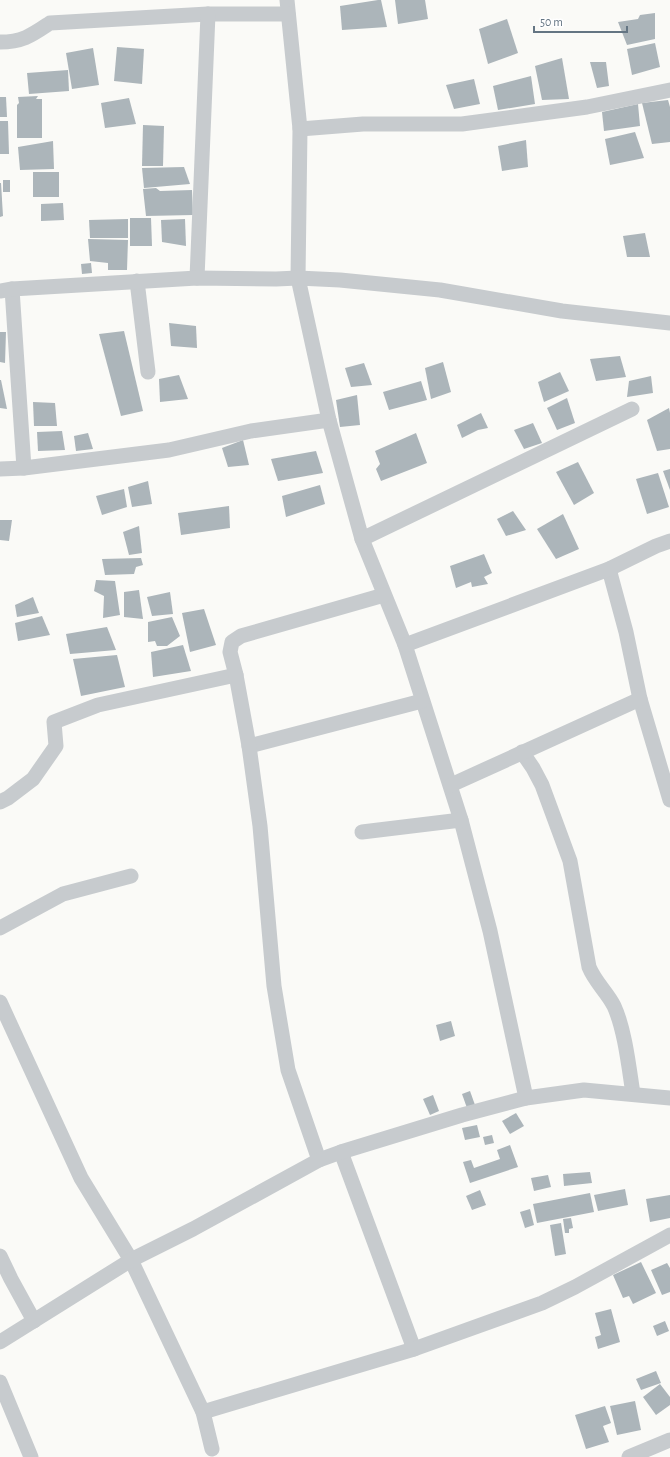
<svg xmlns="http://www.w3.org/2000/svg" width="670" height="1457" font-family="'Alegreya Sans',sans-serif">
<rect width="100%" height="100%" fill="#fafaf7"/>
<g fill="#acb5ba">
<path d="M378,0H381L387,27L342,30L340,6Z"/>
<path d="M395,0H425L428,19L398,24Z"/>
<path d="M655,13V39L627,45L618,22L638,19L640,15Z"/>
<path d="M507,19L518,53L488,64L479,29Z"/>
<path d="M655,43L660,67L632,75L627,49Z"/>
<path d="M117,47L144,49L142,84L114,81Z"/>
<path d="M93,48L99,85L72,89L66,53Z"/>
<path d="M562,58L569,99L542,100L535,66Z"/>
<path d="M590,62H606L609,86L597,88Z"/>
<path d="M68,70L69,91L29,94L27,73Z"/>
<path d="M531,76L535,104L498,110L493,86Z"/>
<path d="M474,79L480,104L454,109L446,85Z"/>
<path d="M38,96L36,99H42V138H17V105L19,103L18,97Z"/>
<path d="M0,97H6L7,117H0Z"/>
<path d="M129,98L136,124L105,128L101,103Z"/>
<path d="M668,100L670,107V142L652,144L642,103Z"/>
<path d="M638,104L640,126L604,131L602,112Z"/>
<path d="M0,121H8L9,154H0Z"/>
<path d="M143,125L164,126L163,166H142Z"/>
<path d="M635,132L644,158L610,165L605,139Z"/>
<path d="M526,140L528,167L502,171L498,146Z"/>
<path d="M53,141L54,169L20,170L18,147Z"/>
<path d="M184,167L190,184L144,188L142,168Z"/>
<rect x="33" y="172" width="26" height="25"/>
<rect x="3" y="180" width="7" height="12"/>
<path d="M0,183H1L3,216L0,217Z"/>
<path d="M156,188L160,191L192,190L193,215L146,216L143,189Z"/>
<path d="M63,203L64,220L41,221V204Z"/>
<path d="M130,218H151L152,246H130Z"/>
<path d="M128,219V238H90L89,220Z"/>
<path d="M185,219L186,246L162,242L161,220Z"/>
<path d="M645,233L650,257H627L623,236Z"/>
<path d="M88,239L128,240L127,270H108V263L90,261Z"/>
<path d="M91,263L92,273L82,274L81,264Z"/>
<path d="M169,323L196,326L197,348L171,346Z"/>
<path d="M124,331L143,411L121,416L99,334Z"/>
<path d="M0,332H6L5,363L0,362Z"/>
<path d="M620,356L626,377L596,381L590,359Z"/>
<path d="M443,362L451,392L431,399L425,368Z"/>
<path d="M364,363L372,385L351,387L345,368Z"/>
<path d="M560,372L569,391L544,402L538,382Z"/>
<path d="M179,375L188,399L160,402L159,379Z"/>
<path d="M651,376L653,393L627,397L629,381Z"/>
<path d="M0,380H1L7,409L0,408Z"/>
<path d="M421,381L427,400L389,410L383,392Z"/>
<path d="M357,395L360,425L340,427L336,400Z"/>
<path d="M567,398L575,423L557,430L547,408Z"/>
<path d="M33,402L55,403L57,426H34Z"/>
<path d="M669,408L670,413V449L657,451L647,420Z"/>
<path d="M481,413L488,428L478,430L462,438L457,425Z"/>
<path d="M533,423L542,443L524,449L514,430Z"/>
<path d="M62,431L65,450L38,451L37,432Z"/>
<path d="M88,433L93,449L76,451L74,436Z"/>
<path d="M416,433L427,463L381,481L376,469L380,464L375,451Z"/>
<path d="M243,440L249,465L228,467L222,448Z"/>
<path d="M316,451L323,473L278,481L271,459Z"/>
<path d="M578,462L594,493L574,505L556,472Z"/>
<path d="M670,469V490L663,471Z"/>
<path d="M658,473L669,507L647,514L636,479Z"/>
<path d="M148,481L152,504L132,507L128,487Z"/>
<path d="M320,485L325,504L286,517L282,496Z"/>
<path d="M124,489L127,507L102,515L96,496Z"/>
<path d="M229,506L230,528L181,535L178,513Z"/>
<path d="M513,511L526,530L506,536L497,519Z"/>
<path d="M563,514L579,549L556,559L537,529Z"/>
<path d="M0,520H12L9,541L0,540Z"/>
<path d="M139,526L142,553L129,555L123,532Z"/>
<path d="M484,554L492,573L484,577L488,584L472,587L471,582L456,588L450,566Z"/>
<path d="M141,558L143,565L136,567L134,574L105,575L102,559Z"/>
<path d="M96,580L115,581L120,615L103,618L104,596L94,591Z"/>
<path d="M139,590L143,619L124,617V592Z"/>
<path d="M170,592L173,614L152,616L147,597Z"/>
<path d="M33,597L39,613L17,617L15,605Z"/>
<path d="M204,609L216,645L190,652L182,613Z"/>
<path d="M42,616L50,635L18,641L15,623Z"/>
<path d="M172,617L180,636L167,646H157L155,641L148,642V622Z"/>
<path d="M107,627L116,650L70,654L66,634Z"/>
<path d="M183,645L191,671L153,677L151,652Z"/>
<path d="M117,655L125,687L81,696L73,659Z"/>
<path d="M451,1021L455,1036L440,1041L436,1025Z"/>
<path d="M470,1091L475,1105L467,1108L462,1094Z"/>
<path d="M433,1095L439,1111L430,1115L423,1099Z"/>
<path d="M516,1113L524,1126L510,1134L502,1121Z"/>
<path d="M477,1125L480,1137L465,1140L462,1128Z"/>
<path d="M492,1135L494,1143L485,1145L483,1137Z"/>
<path d="M510,1145L518,1167L470,1183L463,1162L471,1160L474,1168L500,1159L497,1150Z"/>
<path d="M590,1172L592,1183L564,1186L563,1174Z"/>
<path d="M548,1175L551,1187L534,1191L531,1178Z"/>
<path d="M625,1189L628,1205L598,1211L594,1195Z"/>
<path d="M480,1190L486,1205L472,1210L466,1196Z"/>
<path d="M590,1193L594,1212L537,1223L533,1204Z"/>
<path d="M670,1195V1218L650,1222L646,1199Z"/>
<path d="M530,1209L534,1225L525,1228L520,1212Z"/>
<path d="M571,1218L573,1228L569,1229V1233H565L563,1219Z"/>
<path d="M561,1223L566,1254L555,1256L550,1225Z"/>
<path d="M641,1262L656,1293L633,1304L629,1296L623,1298L613,1275Z"/>
<path d="M667,1263L670,1268V1292L662,1295L651,1270Z"/>
<path d="M611,1309L620,1342L598,1349L595,1337L601,1335L595,1313Z"/>
<path d="M665,1321L669,1331L657,1336L653,1326Z"/>
<path d="M656,1371L661,1383L641,1390L636,1379Z"/>
<path d="M660,1384L670,1397V1405L656,1415L643,1397Z"/>
<path d="M635,1401L641,1430L617,1435L610,1406Z"/>
<path d="M605,1406L611,1423L603,1426L609,1442L586,1449L575,1415Z"/>
</g>
<g fill="none" stroke-linecap="round" stroke-linejoin="round">
<g stroke="#c7cbce" stroke-width="15">
<path d="M287,0L300,129L298,278L329,420L362,539L405,645L461,820L490,931L526,1098"/>
<path d="M0,42C23,42 32,35 50,23L208,14H288"/>
<path d="M300,129L363,124H462L587,107L670,90"/>
<path d="M197,278L208,14"/>
<path d="M137,281L148,372"/>
<path d="M12,289L24,468"/>
<path d="M0,291L12,289L197,278L276,279L298,278L340,280L440,290L562,311L670,323"/>
<path d="M0,469L24,468L169,450L251,431L329,420"/>
<path d="M362,539L632,409"/>
<path d="M609,569L626,632L640,699L670,800"/>
<path d="M405,645L609,569L656,546L670,541"/>
<path d="M249,746L422,701"/>
<path d="M522,752L533,768L542,785L570,861L589,967C595,982 607,992 614,1006C625,1030 629,1068 633,1094"/>
<path d="M451,785L640,699"/>
<path d="M0,802L8,798L33,779L56,746L54,722L98,705L236,675"/>
<path d="M362,832L461,820"/>
<path d="M0,928L63,894L131,876"/>
<path d="M0,1002L81,1178L131,1260L203,1412L212,1449"/>
<path d="M341,1152L414,1349"/>
<path d="M319,1160L288,1070L274,986L260,826L249,746L236,675L230,652L232,642L241,636L384,595"/>
<path d="M0,1256L11,1279L34,1321"/>
<path d="M0,1342L131,1260L193,1229L319,1160L341,1152L462,1115L526,1098L584,1090L670,1098"/>
<path d="M0,1382L31,1457"/>
<path d="M203,1412L414,1349L542,1303L575,1287L670,1235"/>
<path d="M629,1457L670,1440"/>
</g>
</g>
<path d="M534 26v6h93v-6" fill="none" stroke="#647583" stroke-width="2"/>
<text x="540" y="26" font-size="12" fill="#647583" stroke="#ffffff" stroke-width="3" paint-order="stroke">50 m</text>
</svg>
